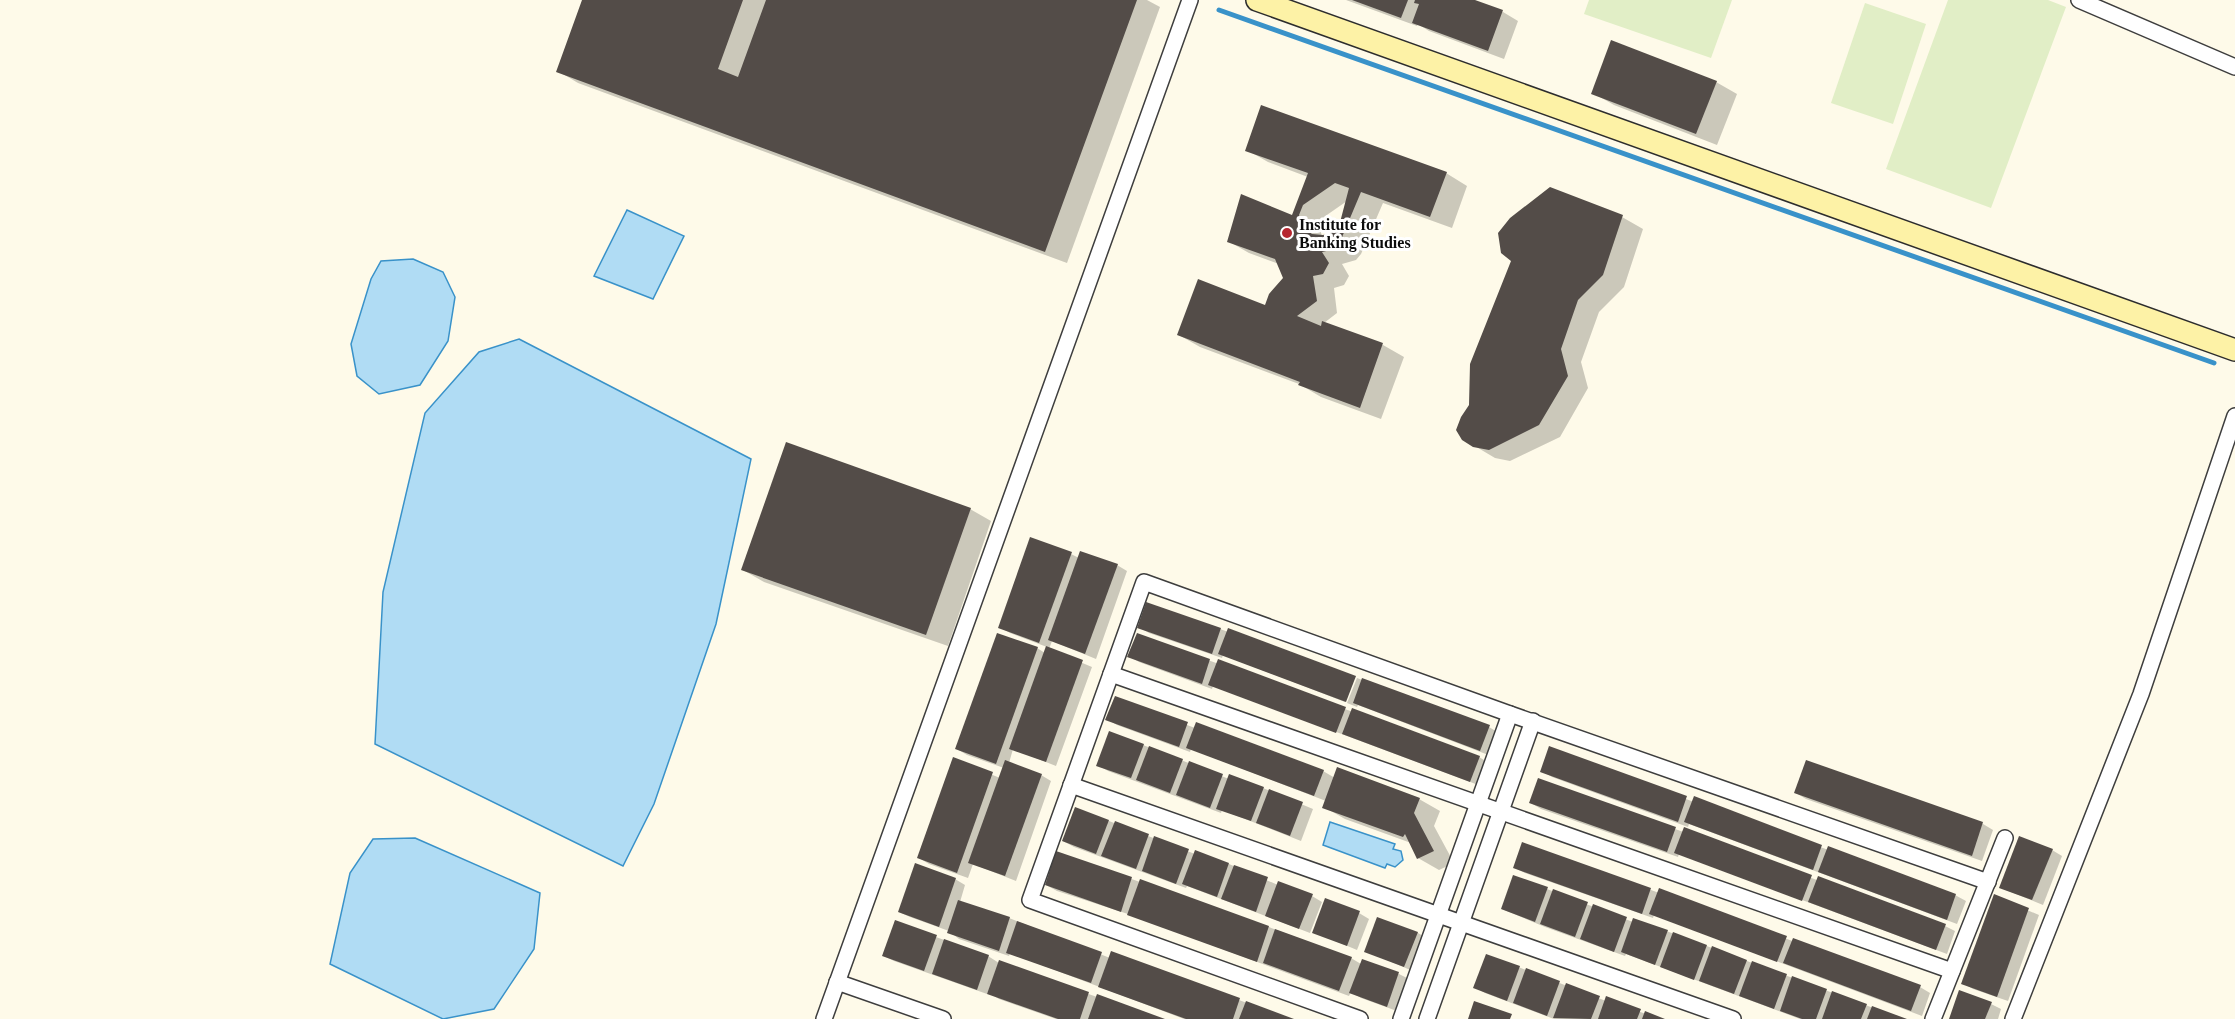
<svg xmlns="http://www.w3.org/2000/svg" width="2235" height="1019" font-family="Georgia,serif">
<rect width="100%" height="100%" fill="#fefae9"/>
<g fill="#e1eec6">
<path d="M1589,0H1732L1711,58L1584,14Z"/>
<path d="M1948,0H2048L2066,7L1991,208L1886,169Z"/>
<path d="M1865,3L1926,24L1893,124L1831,103Z"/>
</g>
<g fill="#b0dcf4" stroke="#3992c9" stroke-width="1.5">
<path d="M627,210L684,236L653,299L594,276Z"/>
<path d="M413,259L443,272L455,297L448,341L420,385L379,394L357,376L351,344L371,279L381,261Z"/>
<path d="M519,339L751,459L716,624L654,804L623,866L375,744L383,592L425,413L479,352Z"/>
<path d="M1330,822L1395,844L1393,849L1401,851L1403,860L1395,867L1387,864L1385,868L1323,845Z"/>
<path d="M415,838L540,893L534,949L494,1009L443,1019L330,964L350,873L373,839Z"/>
</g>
<g fill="#0003" fill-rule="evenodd">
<path d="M584,0H1147L1160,7L1067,263L578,83L558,71Z"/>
<path d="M1346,0H1471L1503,12L1518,21L1504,59L1429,31L1418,24L1417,26Z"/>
<path d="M1716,82L1737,94L1717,145L1614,105L1593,93Z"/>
<path d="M1247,150L1446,173L1467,186L1452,228L1383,203L1361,254L1356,260L1342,264L1349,276L1344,285L1334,288L1337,313L1324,323L1383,345L1404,357L1381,419L1321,397L1299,384L1200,347L1179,335L1266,307L1285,278L1279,264L1249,253L1228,241L1293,217L1308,177L1268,162ZM1347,201L1339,231L1322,237L1320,228L1324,217Z"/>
<path d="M1622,217L1643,229L1624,287L1599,312L1581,362L1588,388L1560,437L1510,461L1495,458L1463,439Z"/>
<path d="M970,509L991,521L948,646L764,582L743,570Z"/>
<path d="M1071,554L1079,558L1117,565L1127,571L1096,659L1052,641L1049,649L1092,667L1056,766L1013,749L1009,763L1041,775L1051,781L1016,881L973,864L968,878L929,864L919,858L954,759L1000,778L1004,768L967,755L957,749L1037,648L1045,653L1047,647L1010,633L1000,627Z"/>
<path d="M1139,627L1220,629L1354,677L1345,702L1223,655L1222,658L1149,633Z"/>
<path d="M1138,635L1479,757L1489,763L1481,786L1213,686L1212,689L1139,662L1129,656Z"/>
<path d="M1357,678L1489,727L1499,733L1491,756L1358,705L1357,707L1347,703Z"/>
<path d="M1116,698L1195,728L1323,771L1335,778L1419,799L1440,811L1434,826L1454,863L1439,870L1418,858L1411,843L1345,819L1324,807L1326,801L1191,749L1190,752L1117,725L1107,719Z"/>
<path d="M1143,745L1229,779L1263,788L1313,809L1301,841L1222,810L1221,813L1108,771L1098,765Z"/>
<path d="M1550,748L1694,802L1955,895L1966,901L1957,924L1689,824L1688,827L1552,777L1542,771Z"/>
<path d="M1807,762L1983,824L1993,830L1982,861L1806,799L1796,793Z"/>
<path d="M1539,780L1945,926L1955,931L1947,954L1679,854L1678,857L1541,809L1531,803Z"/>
<path d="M1109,821L1195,854L1229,864L1278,885L1312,896L1322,902L1310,933L1187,886L1186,888L1074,847L1063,841Z"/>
<path d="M1523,844L1920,987L1930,993L1922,1016L1654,915L1653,918L1525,873L1515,868Z"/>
<path d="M2052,850L2062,856L2043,905L2001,888Z"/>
<path d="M1057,853L1269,927L1351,958L1361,964L1362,961L1399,974L1409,979L1397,1011L1361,998L1351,992L1349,996L1131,915L1057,891L1046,885Z"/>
<path d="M955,879L965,885L960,902L1009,918L1110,958L1112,953L1290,1019H1184L1010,953L1009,956L959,939L949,931L910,917L899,912Z"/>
<path d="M1547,889L1633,922L1634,919L1903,1019H1800L1626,954L1625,956L1545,927L1502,909Z"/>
<path d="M1994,896L2039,915L2008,1001L1973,989L1963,983Z"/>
<path d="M1359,913L1369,919L1357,950L1314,932Z"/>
<path d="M1378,919L1418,933L1428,939L1415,972L1366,951Z"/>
<path d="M936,937L988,956L999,963L1161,1019H1056L999,999L988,992L987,994L894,961L884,956Z"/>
<path d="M1487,955L1606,1001L1662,1019H1554L1485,993L1475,987Z"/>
<path d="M1991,1004L2001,1009L1998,1019H1950Z"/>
</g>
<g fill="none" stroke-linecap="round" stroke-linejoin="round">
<path stroke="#3992c9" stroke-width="5" d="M1219,10L2214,363"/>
</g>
<g fill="#534c48" fill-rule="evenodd">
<path d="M582,0H743L718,69L738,77L766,0H1137L1045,252L556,72Z"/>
<path d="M1352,0H1408L1401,18Z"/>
<path d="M1415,0H1475L1503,10L1488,51L1412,23L1419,4L1414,3Z"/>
<path d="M1611,40L1717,81L1696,134L1591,94Z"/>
<path d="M1261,105L1447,172L1430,217L1361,192L1340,242L1335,249L1322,252L1329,263L1323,274L1313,276L1317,301L1297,316L1321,326L1322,321L1383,343L1360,408L1298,385L1300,382L1177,335L1198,279L1265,305L1269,294L1283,278L1275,259L1227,242L1241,194L1292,215L1308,173L1245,151ZM1335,183L1349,188L1338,230L1323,235L1312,234L1303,227L1299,215L1303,205Z"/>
<path d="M1550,187L1623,215L1603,275L1578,300L1561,349L1568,376L1539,425L1489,450L1473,447L1462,440L1456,430L1461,417L1469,405L1470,364L1511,261L1501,253L1498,233L1510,218Z"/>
<path d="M786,442L971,508L926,635L741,570Z"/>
<path d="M1030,537L1072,552L1039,643L998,628Z"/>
<path d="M1080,551L1118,564L1085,654L1048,640Z"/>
<path d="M1146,602L1221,628L1212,654L1137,628Z"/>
<path d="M1228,628L1356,676L1346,702L1218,654Z"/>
<path d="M997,633L1038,647L996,764L955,749Z"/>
<path d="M1137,633L1210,659L1202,684L1127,657Z"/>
<path d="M1046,646L1083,660L1046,762L1009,749Z"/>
<path d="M1218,659L1346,707L1336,733L1208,685Z"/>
<path d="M1362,678L1490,725L1480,751L1353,703Z"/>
<path d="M1115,696L1188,722L1179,747L1105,720Z"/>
<path d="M1352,708L1480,756L1470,782L1342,734Z"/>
<path d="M1196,722L1324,770L1314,796L1186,748Z"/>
<path d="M1109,731L1144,744L1131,778L1096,766Z"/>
<path d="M1149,746L1183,759L1170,793L1136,780Z"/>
<path d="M1549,746L1687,796L1678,822L1540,772Z"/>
<path d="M953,757L993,772L957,873L917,858Z"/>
<path d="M1005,760L1042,774L1005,876L968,863Z"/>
<path d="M1806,760L1983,822L1972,856L1794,793Z"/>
<path d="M1189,761L1223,774L1210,808L1176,795Z"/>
<path d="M1337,767L1420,798L1414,813L1434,851L1417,859L1405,834L1403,837L1322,808Z"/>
<path d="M1229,774L1264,787L1251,821L1216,809Z"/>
<path d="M1538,778L1676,827L1667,852L1529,803Z"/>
<path d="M1269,789L1303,802L1290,836L1256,823Z"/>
<path d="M1694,796L1822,845L1813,870L1684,822Z"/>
<path d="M1075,807L1109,820L1096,854L1062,841Z"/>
<path d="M1115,821L1149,834L1136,869L1101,856Z"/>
<path d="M1684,827L1812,875L1802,901L1674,853Z"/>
<path d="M1154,836L1189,849L1176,884L1142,871Z"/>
<path d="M2019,836L2053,849L2032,900L1999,888Z"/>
<path d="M1522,842L1651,888L1642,914L1513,868Z"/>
<path d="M1828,846L1956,894L1947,920L1818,872Z"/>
<path d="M1195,850L1229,863L1217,897L1182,884Z"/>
<path d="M1056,851L1132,877L1121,912L1045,885Z"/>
<path d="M915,863L956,878L939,927L898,912Z"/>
<path d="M1234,865L1268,877L1256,912L1221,899Z"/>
<path d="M1513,875L1548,887L1535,922L1501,909Z"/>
<path d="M1818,876L1946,924L1936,950L1808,902Z"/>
<path d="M1140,879L1269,926L1257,962L1127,915Z"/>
<path d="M1278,881L1313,894L1299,929L1265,916Z"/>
<path d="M1659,888L1787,936L1777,962L1649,914Z"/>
<path d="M1553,889L1588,902L1575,937L1540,924Z"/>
<path d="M1994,894L2029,908L1997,997L1961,984Z"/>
<path d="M1325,898L1360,911L1347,946L1312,933Z"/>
<path d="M958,900L1010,917L999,951L947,933Z"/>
<path d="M1593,904L1627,917L1614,952L1580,939Z"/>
<path d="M1377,917L1418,932L1404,967L1364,952Z"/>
<path d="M1633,918L1668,930L1655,965L1621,952Z"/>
<path d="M895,920L937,935L924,971L882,956Z"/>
<path d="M1017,921L1102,952L1091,983L1006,953Z"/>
<path d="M1275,929L1352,957L1339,991L1263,963Z"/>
<path d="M1673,932L1707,945L1694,980L1660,967Z"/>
<path d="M1793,938L1921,985L1911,1011L1783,963Z"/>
<path d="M944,939L989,955L977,990L932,974Z"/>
<path d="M1712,946L1747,960L1734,994L1699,981Z"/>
<path d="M1111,951L1240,998L1233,1019H1186L1098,987Z"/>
<path d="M1486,954L1520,966L1507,1001L1473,988Z"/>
<path d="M1362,959L1399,972L1387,1007L1349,993Z"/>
<path d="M999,960L1089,992L1080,1019H1058L987,994Z"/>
<path d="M1752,961L1787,974L1774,1009L1739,996Z"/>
<path d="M1526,968L1560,981L1547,1016L1513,1003Z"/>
<path d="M1792,976L1827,989L1816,1019H1802L1780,1011Z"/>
<path d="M1566,983L1600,996L1591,1019L1553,1018Z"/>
<path d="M1959,990L1992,1002L1985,1019H1949Z"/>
<path d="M1832,991L1867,1004L1861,1019H1822Z"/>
<path d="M1097,994L1165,1019H1088Z"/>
<path d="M1606,996L1641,1009L1637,1019H1598Z"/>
<path d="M1246,1001L1294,1019H1239Z"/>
<path d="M1474,1001L1512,1014L1510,1019H1468Z"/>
<path d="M1872,1006L1907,1019H1867Z"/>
<path d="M1645,1011L1665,1019H1642Z"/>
</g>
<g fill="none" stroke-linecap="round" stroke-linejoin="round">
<defs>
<g id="street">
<path d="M2079,0L2235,67"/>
<path d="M1111,674L1952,971"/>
<path d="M1071,785L1733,1019"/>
<path d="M837,982L943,1019"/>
<path d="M824,1019L1190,0"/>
<path d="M1360,1019L1030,900L1144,582L1510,714L1988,882"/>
<path d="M1401,1019L1510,714"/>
<path d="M1427,1019L1533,721"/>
<path d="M1933,1019L2005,838"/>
<path d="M2013,1019L2141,694L2235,416"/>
</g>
<path id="secondary" d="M1257,0L2235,350"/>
</defs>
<use href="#street" stroke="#3e3e3e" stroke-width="18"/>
<use href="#secondary" stroke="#2d2d2d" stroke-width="24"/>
<use href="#street" stroke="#fff" stroke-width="15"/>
<use href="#secondary" stroke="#fdf2a6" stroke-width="21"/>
</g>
<circle fill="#b62730" stroke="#fff" stroke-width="2" cx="1287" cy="233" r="6"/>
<g text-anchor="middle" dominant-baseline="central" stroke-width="6" stroke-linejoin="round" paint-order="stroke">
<g font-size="16" font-weight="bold" fill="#0b0b0b" stroke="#fff" text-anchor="start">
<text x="1299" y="224">Institute for<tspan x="1299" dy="18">Banking Studies</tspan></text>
</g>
</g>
</svg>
